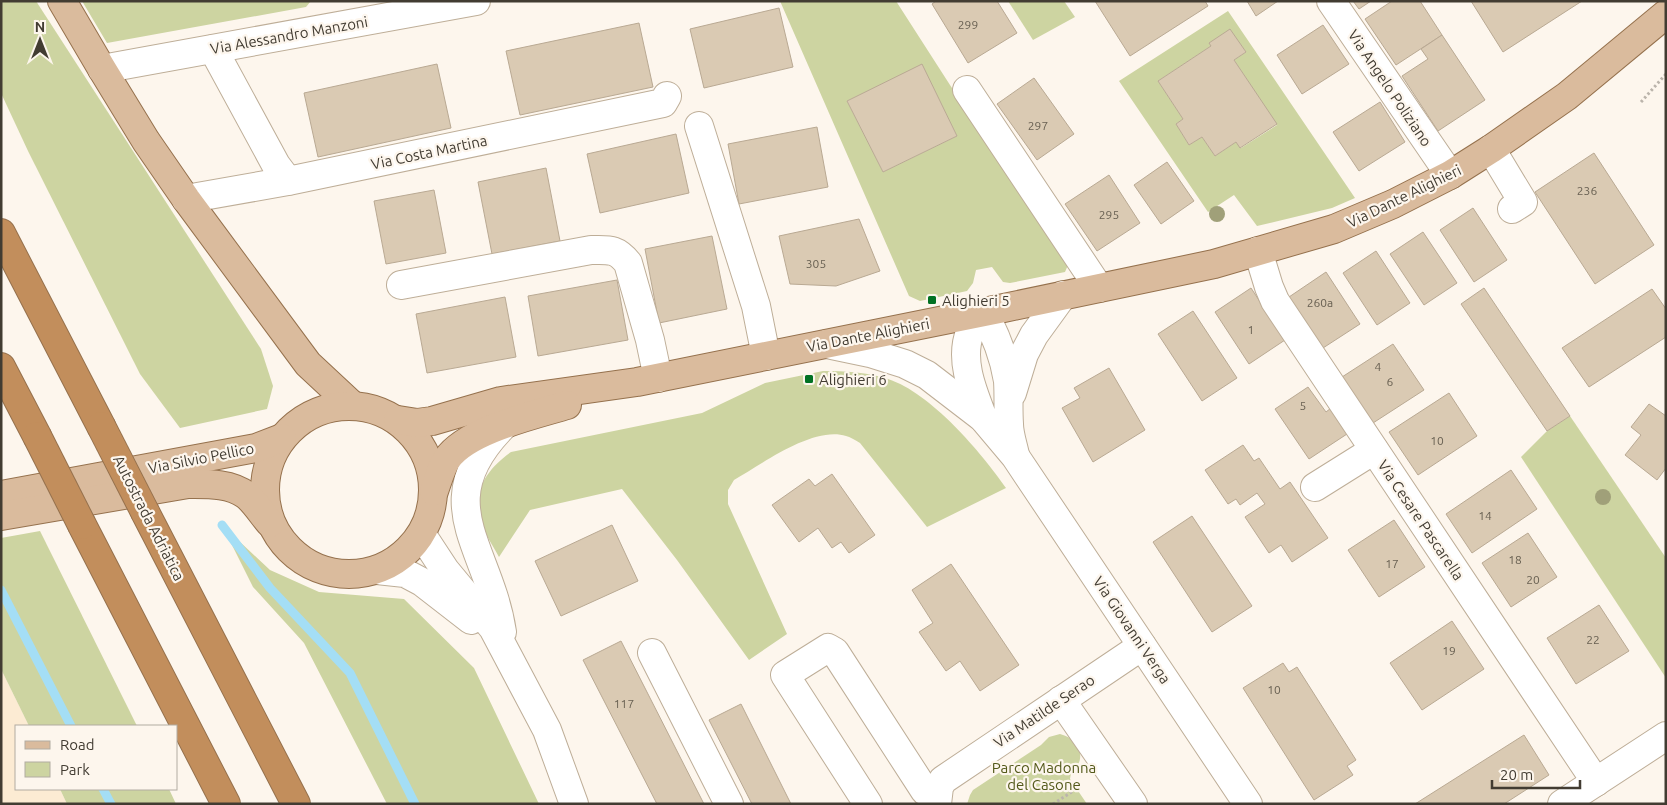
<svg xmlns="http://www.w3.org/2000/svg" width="1667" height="805" font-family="Ubuntu,sans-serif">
<rect width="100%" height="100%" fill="#fdf6ed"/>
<path fill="#fcebd3" d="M1,669L29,726H16V789H60L67,804H1Z"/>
<g fill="#cdd4a1" fill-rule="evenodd">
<path d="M1,1H36L261,349L273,386L267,409L180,428L140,374L28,151L1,93Z"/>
<path d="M82,1H311L306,7L107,43Z"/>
<path d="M780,1H896L950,85L1065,258L1068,265L1065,272L1010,283L1003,282L992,267L976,270L973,283L967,291L920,301L909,296ZM922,65L957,136L883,172L847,101Z"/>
<path d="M1008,1H1064L1075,17L1033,40Z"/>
<path d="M1228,11L1355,198L1332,208L1257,226L1234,195L1208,212L1119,81ZM1230,30L1246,52L1234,60L1277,125L1241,148L1236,142L1215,156L1202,137L1189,145L1176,124L1183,119L1158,81L1211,46L1209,43Z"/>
<path d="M823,371C846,371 867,372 888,379C931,393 981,452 1006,488L927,527L860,443C855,440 850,437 846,436C813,426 762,464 734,480L728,490V504L787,634L749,660L677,560L622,489L530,510L499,557C493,546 485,534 481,522C471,492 487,469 511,452L702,413L765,383Z"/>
<path d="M1570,416L1666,558V678L1521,457L1547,431Z"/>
<path d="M222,525L270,570L319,592L404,599L474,668L539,804H387L304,643L253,587Z"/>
<path d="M40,531L137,726H29L1,669V538Z"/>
<path d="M1060,734C1080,739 1088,759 1071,773L1070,779L1087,804H967L970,795L973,790L1041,745L1049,737Z"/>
<path d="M60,789H169L176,804H67Z"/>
</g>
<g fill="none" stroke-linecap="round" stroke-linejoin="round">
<g stroke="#a4def5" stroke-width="9">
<path d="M222,525L270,588L350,673L415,804"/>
<path d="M1,590L71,726"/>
<path d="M103,789L111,804"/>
</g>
</g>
<g fill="#dacab3" stroke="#b9a993">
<path d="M936,1H997L1017,33L968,63L932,4Z"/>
<path d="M1095,1H1205L1208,6L1130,56Z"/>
<path d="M1247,1H1278L1256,16Z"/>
<path d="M1353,1H1371L1359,9Z"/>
<path d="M1392,1H1420L1442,35L1396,65L1365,19Z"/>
<path d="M1471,1H1582L1503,52Z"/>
<path d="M779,8L793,67L704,88L690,29Z"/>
<path d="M639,23L653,87L520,115L506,51Z"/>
<path d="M1323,25L1349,64L1302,94L1277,55Z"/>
<path d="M1230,29L1246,52L1234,60L1277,124L1240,148L1236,142L1215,156L1202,137L1189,145L1176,124L1183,119L1158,81L1211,46L1209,43Z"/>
<path d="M1442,35L1485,100L1438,131L1402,76L1428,59L1421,49Z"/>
<path d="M437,64L451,128L318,157L304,93Z"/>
<path d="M922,64L957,136L883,172L847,101Z"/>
<path d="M1034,78L1074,134L1037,160L997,104Z"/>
<path d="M1380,102L1405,142L1359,171L1333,132Z"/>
<path d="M817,127L828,187L739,204L728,144Z"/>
<path d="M676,134L689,193L600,213L587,154Z"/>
<path d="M1594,153L1654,245L1595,284L1535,192Z"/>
<path d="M1167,162L1194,201L1161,224L1134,185Z"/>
<path d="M546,168L560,241L492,254L478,182Z"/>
<path d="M1109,175L1140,223L1097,251L1065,204Z"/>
<path d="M434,190L446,253L386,264L374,201Z"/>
<path d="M1473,208L1507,260L1474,282L1440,230Z"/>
<path d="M859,219L880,271L836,286L790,284L779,236Z"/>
<path d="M1423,232L1457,283L1424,305L1390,254Z"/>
<path d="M712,236L727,309L659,323L645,249Z"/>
<path d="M1376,251L1410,303L1377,325L1343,273Z"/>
<path d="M1326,272L1360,324L1323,348L1289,297Z"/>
<path d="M617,280L628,340L538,356L528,296Z"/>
<path d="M1251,288L1285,340L1249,364L1215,312Z"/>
<path d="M1484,288L1570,416L1547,431L1461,304Z"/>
<path d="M1652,289L1666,309V337L1589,387L1562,348Z"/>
<path d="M505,297L516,357L427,373L416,314Z"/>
<path d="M1193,311L1237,378L1202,401L1158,334Z"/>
<path d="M1393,344L1424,390L1373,423L1342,377Z"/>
<path d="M1109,368L1145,430L1093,462L1062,408L1080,398L1074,388Z"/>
<path d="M1308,387L1326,412L1331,408L1347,434L1309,459L1275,409Z"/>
<path d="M1449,393L1477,436L1418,475L1389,432Z"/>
<path d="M1649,404L1666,416V468L1657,480L1625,455L1641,435L1631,427Z"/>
<path d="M1243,445L1254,461L1259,458L1280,489L1290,482L1328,538L1292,562L1281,545L1269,553L1245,517L1265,504L1257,493L1240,505L1236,499L1228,504L1205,470Z"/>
<path d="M1511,470L1537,509L1472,553L1446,514Z"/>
<path d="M832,474L875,535L849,553L841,542L832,548L818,528L799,542L772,505L809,479L815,486Z"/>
<path d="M1192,516L1252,606L1212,632L1153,542Z"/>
<path d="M1394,520L1425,567L1379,597L1348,550Z"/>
<path d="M612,525L638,581L561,616L535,561Z"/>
<path d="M1528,533L1557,577L1511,607L1482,563Z"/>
<path d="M951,564L1019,665L980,691L960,661L946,671L919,632L933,623L912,590Z"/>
<path d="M1599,605L1629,651L1576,684L1547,638Z"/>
<path d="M1452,621L1484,669L1422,710L1390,663Z"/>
<path d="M621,641L704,804H657L583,660Z"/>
<path d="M1283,663L1289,672L1297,667L1356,760L1347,766L1353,775L1314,800L1243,688Z"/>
<path d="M741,704L791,804H752L709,720Z"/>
<path d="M1524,735L1549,775L1504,804H1415Z"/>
</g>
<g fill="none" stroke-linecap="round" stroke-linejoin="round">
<defs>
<g id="minor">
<path d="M1331,1L1450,175"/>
<path d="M213,49L276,165L288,181"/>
<path d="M102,69L476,1"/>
<path d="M967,90L1099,288"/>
<path d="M699,126L756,306L766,356"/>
<path d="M1491,149L1523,202L1512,209"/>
<path d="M186,199L288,181L663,103L667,96"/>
<path d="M1258,251L1269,287L1275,301L1596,782"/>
<path d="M401,285L591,250C609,250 616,248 628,263L650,340L658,378"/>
<path d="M827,344L870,353L905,364L927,375L983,418L1015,456L1248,804"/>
<path d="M1012,393L1024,354L1034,335L1063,295"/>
<path d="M983,418C973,392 959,360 970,332C973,325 979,318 983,312C995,333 1004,356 1008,381C1009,396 1008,410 1009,424C1009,434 1013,445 1015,455"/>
<path d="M1315,487L1374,450"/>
<path d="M422,535L445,570L493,628L547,730L574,804"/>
<path d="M377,570L405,573L422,582L471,620"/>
<path d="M502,632C489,546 426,503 504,425"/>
<path d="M652,653L729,804"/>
<path d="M1061,700L1133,804"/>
<path d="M868,804L785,675L828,648L835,652L925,791L937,795"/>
<path d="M937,804L939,787L943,780L1142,646"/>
<path d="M1562,804L1666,736"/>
</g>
<g id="major">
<path d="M62,1L102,69L146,141L186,199L308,364L352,405"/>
<circle cx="349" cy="490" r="84"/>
<path d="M398,420L417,423L432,421L501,401L637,382L999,309L1214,264L1334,229L1393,204L1450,175L1491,149L1567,96L1666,14"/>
<path d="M434,491C438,480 441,468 447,459C467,430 534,415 567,405"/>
<path d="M1,495L256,448L282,438"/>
<path d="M1,516L188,484C208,484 230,483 246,495C255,502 262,514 270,523"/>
</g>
<g id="highway">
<path d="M1,233L101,426"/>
<path d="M1,367L37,436"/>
<path d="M145,512L296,804"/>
<path d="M82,525L226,804"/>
</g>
</defs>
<use href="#minor" stroke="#beae98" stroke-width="30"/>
<use href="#major" stroke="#95714d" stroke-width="30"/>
<use href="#highway" stroke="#95714d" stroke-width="30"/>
<g stroke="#bbb4ab" stroke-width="3" stroke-dasharray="2.5 2.5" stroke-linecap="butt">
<path d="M1641,102L1666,74"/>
<path d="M1053,804L1081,786"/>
</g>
<use href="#minor" stroke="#fff" stroke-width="28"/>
<use href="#major" stroke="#dabb9d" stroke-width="28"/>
<use href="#highway" stroke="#c28e5c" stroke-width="28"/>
<defs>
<g id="highway-bridge">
<path d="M101,426L145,512"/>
<path d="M37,436L82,525"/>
</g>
</defs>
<use href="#highway-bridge" stroke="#95714d" stroke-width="30" stroke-linecap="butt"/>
<use href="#highway-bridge" stroke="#c28e5c" stroke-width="28"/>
</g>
<g fill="#a0a079">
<circle cx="1217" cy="214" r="8"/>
<circle cx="1603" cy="497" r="8"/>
</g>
<g fill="#017123" stroke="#fdf6ed" stroke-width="2">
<rect x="927" y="295" width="10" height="10" rx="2.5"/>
<rect x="804" y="374" width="10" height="10" rx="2.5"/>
</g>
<g text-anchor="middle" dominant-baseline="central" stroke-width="4.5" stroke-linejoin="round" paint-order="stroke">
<g font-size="12" fill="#686052">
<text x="968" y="24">299</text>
<text x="1038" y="125">297</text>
<text x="1587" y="190">236</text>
<text x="1109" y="214">295</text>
<text x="816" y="263">305</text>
<text x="1320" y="302">260a</text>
<text x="1251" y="329">1</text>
<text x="1378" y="366">4</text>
<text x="1390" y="381">6</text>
<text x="1303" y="405">5</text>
<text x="1437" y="440">10</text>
<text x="1485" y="515">14</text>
<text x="1515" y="559">18</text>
<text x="1392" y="563">17</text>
<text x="1533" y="579">20</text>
<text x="1593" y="639">22</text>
<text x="1449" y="650">19</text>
<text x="1274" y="689">10</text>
<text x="624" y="703">117</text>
</g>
<g font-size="15" fill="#423c32" stroke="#fdf6ed">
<text transform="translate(289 35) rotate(-10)">Via Alessandro Manzoni</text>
<text transform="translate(1390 88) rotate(56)">Via Angelo Poliziano</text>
<text transform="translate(429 152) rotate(-12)">Via Costa Martina</text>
<text transform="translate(1404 196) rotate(-26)">Via Dante Alighieri</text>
<text transform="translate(868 335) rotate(-11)">Via Dante Alighieri</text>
<text transform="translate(201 458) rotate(-11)">Via Silvio Pellico</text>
<text transform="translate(149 518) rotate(63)">Autostrada Adriatica</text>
<text transform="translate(1421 520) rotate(56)">Via Cesare Pascarella</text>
<text transform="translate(1132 630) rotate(56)">Via Giovanni Verga</text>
<text transform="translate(1044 711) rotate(-34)">Via Matilde Serao</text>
</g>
<g font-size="15" fill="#423c32" stroke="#fdf6ed" text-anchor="start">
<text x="942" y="300">Alighieri 5</text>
<text x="819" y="379">Alighieri 6</text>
</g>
<g font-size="15" fill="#53591a" stroke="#fdf6ed">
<text x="1044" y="767">Parco Madonna<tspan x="1044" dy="17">del Casone</tspan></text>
</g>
</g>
<rect width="1667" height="805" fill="none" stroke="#423c32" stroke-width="5"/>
<rect x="15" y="725" width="162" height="65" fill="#fdf6ed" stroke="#b2aca2"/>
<rect x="25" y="741" width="25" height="8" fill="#dabb9d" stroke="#b2aca2"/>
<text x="60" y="750" font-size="15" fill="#423c32">Road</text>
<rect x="25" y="762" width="25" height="15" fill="#cdd4a1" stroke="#b2aca2"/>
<text x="60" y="775" font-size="15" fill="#423c32">Park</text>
<g transform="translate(40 40)" stroke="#fdf6ed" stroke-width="4" paint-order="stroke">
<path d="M0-4L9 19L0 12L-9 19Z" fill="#423c32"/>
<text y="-8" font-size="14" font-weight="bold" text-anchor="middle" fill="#423c32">N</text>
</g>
<path d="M1492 780v8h88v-8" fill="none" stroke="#423c32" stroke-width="2.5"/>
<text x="1500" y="780" font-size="15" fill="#423c32" stroke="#fdf6ed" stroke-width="4" paint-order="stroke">20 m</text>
</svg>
